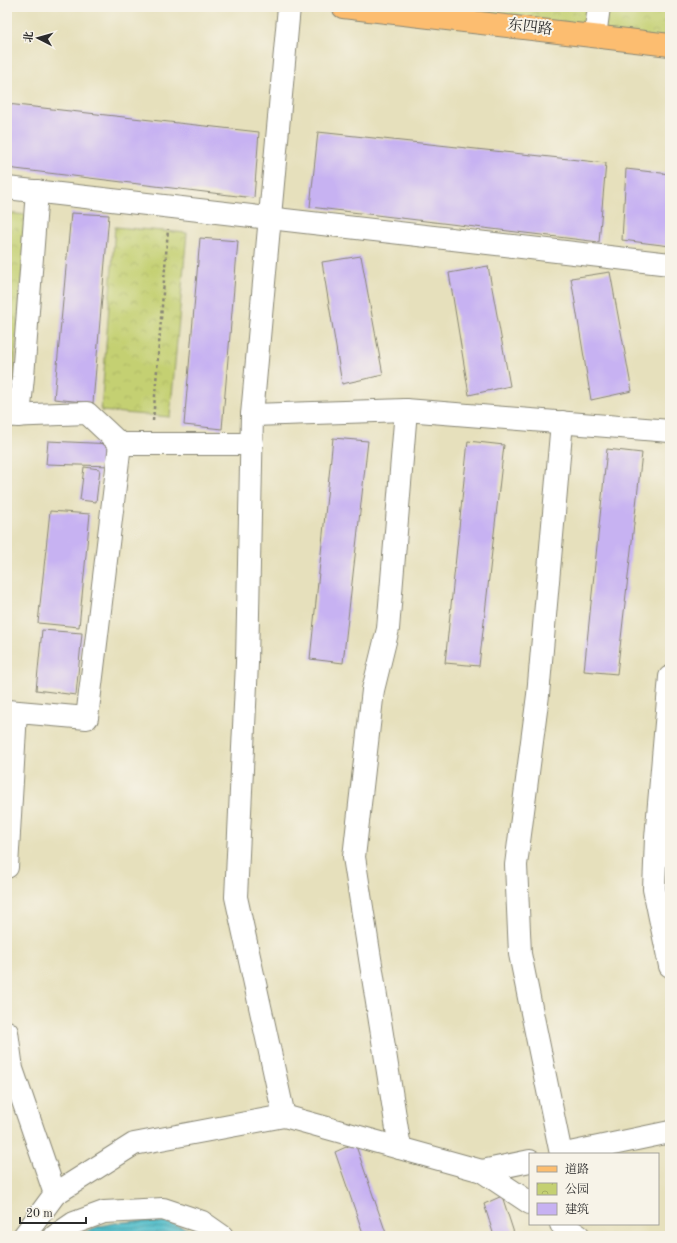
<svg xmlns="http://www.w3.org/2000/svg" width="677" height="1243" font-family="'Old Standard TT','Noto Serif SC',serif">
<defs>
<pattern id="park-crowns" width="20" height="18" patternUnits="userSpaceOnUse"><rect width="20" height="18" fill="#c4d072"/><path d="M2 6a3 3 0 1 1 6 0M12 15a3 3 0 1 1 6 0" fill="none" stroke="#a9b363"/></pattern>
<pattern id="water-rules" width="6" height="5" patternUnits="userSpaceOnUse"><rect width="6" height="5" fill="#4fbcc9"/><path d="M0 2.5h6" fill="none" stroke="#4299a3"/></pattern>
</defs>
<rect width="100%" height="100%" fill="#f7f3e8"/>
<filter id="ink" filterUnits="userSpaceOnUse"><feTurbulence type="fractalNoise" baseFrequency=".025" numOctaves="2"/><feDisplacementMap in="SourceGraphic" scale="8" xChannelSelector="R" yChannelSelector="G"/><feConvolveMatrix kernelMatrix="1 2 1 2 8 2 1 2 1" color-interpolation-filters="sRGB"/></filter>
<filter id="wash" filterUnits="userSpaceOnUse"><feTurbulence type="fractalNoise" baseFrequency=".012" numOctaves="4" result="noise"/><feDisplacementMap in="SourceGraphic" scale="16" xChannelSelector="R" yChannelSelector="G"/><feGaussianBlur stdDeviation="0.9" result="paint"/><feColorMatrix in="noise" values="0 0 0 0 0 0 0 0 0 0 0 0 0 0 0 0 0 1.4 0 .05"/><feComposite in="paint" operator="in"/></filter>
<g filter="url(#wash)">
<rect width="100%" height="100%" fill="#e6e0bc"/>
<g fill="url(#park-crowns)" stroke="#787e4e">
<path d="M389,7H670V42Z"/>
<path d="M7,213L27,215L11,408L7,407Z"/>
<path d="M115,227L187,233L170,417L101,411Z"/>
</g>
<path fill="url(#water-rules)" stroke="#3d747a" d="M134,1221C160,1221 179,1223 202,1236H76C96,1225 111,1223 134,1221Z"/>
<g id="blocks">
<g fill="#c7b2f2">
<path d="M7,104L259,132L254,198L7,168Z"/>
<path d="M318,132L606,163L599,242L310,207Z"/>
<path d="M626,169L670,174V246L622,240Z"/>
<path d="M71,213L109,215L93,403L54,399Z"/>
<path d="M200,238L238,241L222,429L184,425Z"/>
<path d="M361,256L383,375L342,384L322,262Z"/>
<path d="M488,266L510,386L469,395L449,273Z"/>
<path d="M610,272L632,391L591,400L571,278Z"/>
<path d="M333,438L368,441L343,663L310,659Z"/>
<path d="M48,441L113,444L111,466L46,464Z"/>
<path d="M468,441L504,445L479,666L445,663Z"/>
<path d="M607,449L642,453L617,674L584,671Z"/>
<path d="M84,467L100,469L96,502L80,500Z"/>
<path d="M50,511L90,514L79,627L38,623Z"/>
<path d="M42,630L82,633L76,695L36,690Z"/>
<path d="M355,1143L387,1236H364L335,1152Z"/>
<path d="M502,1196L515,1236H494L484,1204Z"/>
</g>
</g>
</g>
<g filter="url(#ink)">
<use href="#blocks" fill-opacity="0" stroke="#888674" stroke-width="1"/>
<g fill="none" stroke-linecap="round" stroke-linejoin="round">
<defs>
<g id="minor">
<path d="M595,36L599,7"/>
<path d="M7,188L670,264"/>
<path d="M252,415L406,410L670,431"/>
<path d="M7,416L87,413L120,444"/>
<path d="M19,416L23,377L37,191"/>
<path d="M670,677L656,838L654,889L670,966"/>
<path d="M7,711L87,718L120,444H252"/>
<path d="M7,867L16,712"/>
<path d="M7,1032L12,1069L55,1194"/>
<path d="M284,1116L482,1171L530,1203"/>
<path d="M400,1148L354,857L373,690L388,629L406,410"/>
<path d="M561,1154L520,954L516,865L538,695L562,422"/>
<path d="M565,1154L670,1132"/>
<path d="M482,1171L530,1161"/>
<path d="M561,1224L579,1236"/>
<path d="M24,1236L55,1194L134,1144L284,1116L236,897L247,663L252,415L289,7"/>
<path d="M55,1236L74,1223L104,1212L163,1209L202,1222L222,1236"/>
</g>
<path id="major" d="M343,7L670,45"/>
</defs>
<use href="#minor" stroke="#888674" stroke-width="24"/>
<use href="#major" stroke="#888674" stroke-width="24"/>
<path stroke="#888674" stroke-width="2.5" stroke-dasharray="3 3" stroke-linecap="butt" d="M153,421L168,229"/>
<use href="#minor" stroke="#fff" stroke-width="22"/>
<use href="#major" stroke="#fcbd6f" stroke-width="22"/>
</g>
</g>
<g text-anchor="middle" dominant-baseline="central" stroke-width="4" stroke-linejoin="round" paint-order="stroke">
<g font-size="15" fill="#2b2b2b" stroke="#f7f3e8">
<text transform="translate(530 28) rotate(7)">东四路</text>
</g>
</g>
<rect width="677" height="1243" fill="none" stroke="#f7f3e8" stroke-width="24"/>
<rect x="529" y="1153" width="130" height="72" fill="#f7f3e8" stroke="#a5a39c"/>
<rect x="537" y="1166" width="20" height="6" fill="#fcbd6f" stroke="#a5a39c"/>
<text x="565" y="1173" font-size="12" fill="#2b2b2b">道路</text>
<rect x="537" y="1183" width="20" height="12" fill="url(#park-crowns)" stroke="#a5a39c"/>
<text x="565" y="1193" font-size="12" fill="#2b2b2b">公园</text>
<rect x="537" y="1203" width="20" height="12" fill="#c7b2f2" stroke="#a5a39c"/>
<text x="565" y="1213" font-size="12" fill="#2b2b2b">建筑</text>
<g transform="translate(38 38) rotate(276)" stroke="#f7f3e8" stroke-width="3" paint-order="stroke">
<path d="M0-3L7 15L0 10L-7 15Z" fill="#2b2b2b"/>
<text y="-6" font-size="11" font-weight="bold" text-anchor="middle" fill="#2b2b2b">北</text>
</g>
<path d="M20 1217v6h66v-6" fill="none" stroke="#2b2b2b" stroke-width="2"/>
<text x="26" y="1217" font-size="12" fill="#2b2b2b" stroke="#f7f3e8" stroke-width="3" paint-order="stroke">20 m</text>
</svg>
